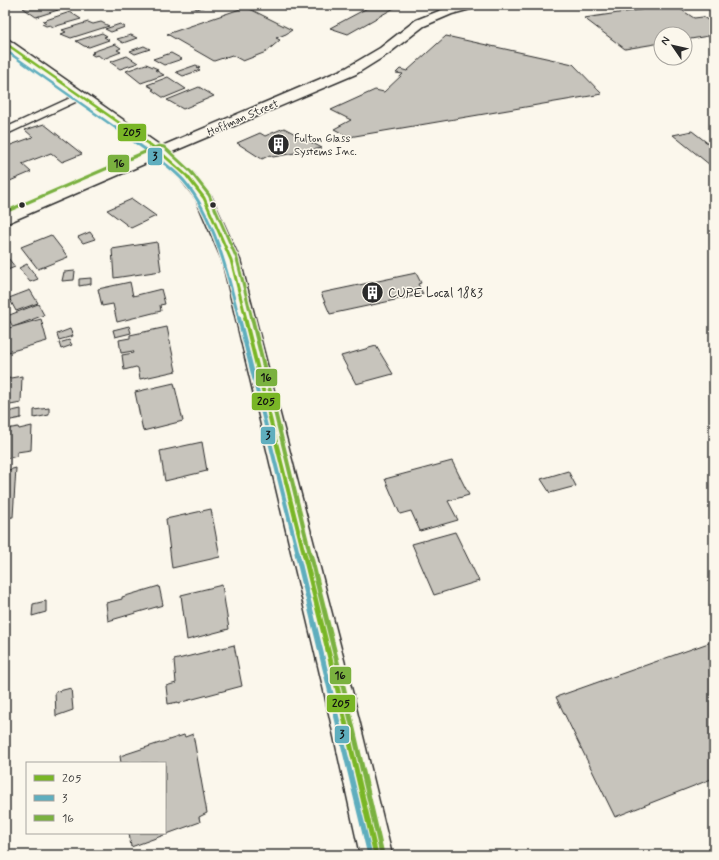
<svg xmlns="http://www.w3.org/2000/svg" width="719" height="860" font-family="Mynerve,sans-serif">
<rect width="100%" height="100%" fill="#fbf7ec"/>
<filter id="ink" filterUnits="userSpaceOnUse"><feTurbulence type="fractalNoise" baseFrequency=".025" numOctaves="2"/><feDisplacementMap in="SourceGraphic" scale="8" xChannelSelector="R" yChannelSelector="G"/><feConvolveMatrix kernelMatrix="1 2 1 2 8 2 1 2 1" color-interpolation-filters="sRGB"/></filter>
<g filter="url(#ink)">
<g fill="#c7c4bc" stroke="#2b2b2b">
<path d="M34,5H49L58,10L36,17L23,8Z"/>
<path d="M190,5H209L197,9Z"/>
<path d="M373,5H390L396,7L348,34L330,28Z"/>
<path d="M674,5L694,18L703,17L714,24V35L685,40V34H661V43L625,49L584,18Z"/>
<path d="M246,7L292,30L286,34L276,38L280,40L266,52L243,61L232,55L214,61L167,34Z"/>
<path d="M70,12L81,19L53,27L50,25L46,26L42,24L46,23L43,21Z"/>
<path d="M88,22L93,24L101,22L109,26L71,38L61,34L66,32L62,30Z"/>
<path d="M120,24L125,27L111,32L105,29Z"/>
<path d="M102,33L107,36L104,37L109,40L89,47L84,46L76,41Z"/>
<path d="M131,35L137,38L123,43L117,39Z"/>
<path d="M446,36L573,64L602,94L349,137L334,129L351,120L331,110L375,90L384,92L403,74L396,73L400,69L407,71Z"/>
<path d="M115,44L121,48L117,50L121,52L103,59L98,55L94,56L91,54L94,53L92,52Z"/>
<path d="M144,46L150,49L135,54L130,51Z"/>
<path d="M171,53L182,59L164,65L153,59Z"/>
<path d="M127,56L138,63L120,69L110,62Z"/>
<path d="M146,64L158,69L155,70L164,75L141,83L126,71Z"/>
<path d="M196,65L200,67L197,68L200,70L183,76L176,72Z"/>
<path d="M168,77L186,89L164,98L152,90L154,89L147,85Z"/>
<path d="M199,87L214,96L183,109L167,100Z"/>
<path d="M44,124L82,154L62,162L51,153L22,164L31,172L10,181L5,176V147L33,137L25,130Z"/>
<path d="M284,128L322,148L273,157L270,155L262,159L237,143L260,133L265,136Z"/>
<path d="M692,131L714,148V164L710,165L673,135Z"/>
<path d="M132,199L156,216L131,228L107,210Z"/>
<path d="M90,232L95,239L83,243L78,237Z"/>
<path d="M51,235L68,257L38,269L21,247Z"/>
<path d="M157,242L161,271L114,278L112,249Z"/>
<path d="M5,254L15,267L5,271Z"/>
<path d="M27,264L38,279L30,282L19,268Z"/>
<path d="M75,271L74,280L62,281L64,272Z"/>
<path d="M416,273L421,283L418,284L423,294L330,314L321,293Z"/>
<path d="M91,278V284L79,286V279Z"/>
<path d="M130,282L133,296L161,289L165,304L160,305L161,311L117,322L113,304L102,306L98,289Z"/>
<path d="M30,290L38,303L16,311L9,298Z"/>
<path d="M38,304L44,315L13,327L7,316Z"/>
<path d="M41,319L47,341L5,353V329Z"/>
<path d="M129,326L131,333L115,337L113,330Z"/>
<path d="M167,327L176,371L140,379L138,368L136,367L124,370L122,355L134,353L133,351L121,353L119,340L130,338V335Z"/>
<path d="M70,329L73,336L59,340L57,334Z"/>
<path d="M69,340L72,345L61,349L59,343Z"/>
<path d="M376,346L393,374L356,384L341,356Z"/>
<path d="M22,376L21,403L5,406V379Z"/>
<path d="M174,383L183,421L143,431L135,392Z"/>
<path d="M49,408V415L34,418V410Z"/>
<path d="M21,409V418L6,421V429L18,427L19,429L32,426L31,450L17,452V456L5,459V416L7,412Z"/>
<path d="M202,442L207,471L165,481L160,451Z"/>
<path d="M452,461L469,495L448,501L458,520L420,531L411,511L400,514L385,479Z"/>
<path d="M16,468L13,517L5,518V471Z"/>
<path d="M568,471L576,486L550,493L541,479Z"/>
<path d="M211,509L220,557L172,568L166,519Z"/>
<path d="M455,532L479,581L434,595L412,544Z"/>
<path d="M222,585L229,629L187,640L181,595Z"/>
<path d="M159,586L163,605L108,621L106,603L122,599V597Z"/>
<path d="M46,601V612L32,616L33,604Z"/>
<path d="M714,641V778L615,817L556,697Z"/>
<path d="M234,645L242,686L178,703V702L168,704L166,686L176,683L174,660Z"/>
<path d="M71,688L73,710L56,716L55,692Z"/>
<path d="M193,734L207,813L199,817L200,822L131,847L129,833H165V763H121L120,756L184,735L185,737Z"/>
</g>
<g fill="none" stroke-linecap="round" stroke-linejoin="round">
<defs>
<path id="service" d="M81,93L85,96L84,98L5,135V128Z"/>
<path id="minor" d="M459,5H480L478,7L452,14L424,26L388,54L356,74L165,155L160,157L155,155L152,152L155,149L346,68L380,48L416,20L444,9Z"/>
<path id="tertiary" d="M160,147L165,149L168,152L165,155L5,224V213Z"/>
<path id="secondary" d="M5,39L9,40L165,149L193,173L212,198L240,260L352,691L392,855H360L324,691L222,260L196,199L181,179L155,155L5,49Z"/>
</defs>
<use href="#service" stroke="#2b2b2b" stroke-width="3"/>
<use href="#minor" stroke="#2b2b2b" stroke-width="3"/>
<use href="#tertiary" stroke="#2b2b2b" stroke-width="3"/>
<use href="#secondary" stroke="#2b2b2b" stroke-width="3"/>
<use href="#service" fill="#fbf7ec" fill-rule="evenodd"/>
<use href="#minor" fill="#fbf7ec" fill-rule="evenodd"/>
<use href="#tertiary" fill="#fbf7ec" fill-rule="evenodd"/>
<use href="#secondary" fill="#fbf7ec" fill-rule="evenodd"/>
<defs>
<path id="bus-1-far3" d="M5,43L141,138"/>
<path id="bus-1-far2" d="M139,137L160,152L187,176L204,198L231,260L246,319"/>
<path id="bus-1-far1" d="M245,318L304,554"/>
<path id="bus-1" d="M304,553L338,691L376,855"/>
<path id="bus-2-far3" d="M5,50L130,138"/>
<path id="bus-2-far2" d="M128,137C147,151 169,164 184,181C214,216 228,274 239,319"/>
<path id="bus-2-far1" d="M239,318L298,554"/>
<path id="bus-2" d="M297,553L370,855"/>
<path id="bus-3-far2" d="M5,212L159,146L164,147L191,172L209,195L237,259L252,319"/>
<path id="bus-3-far1" d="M252,318L310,554"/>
<path id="bus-3" d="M310,553L344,690L382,854"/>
</defs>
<use href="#bus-1-far3" stroke="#fbf7ec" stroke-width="4.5"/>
<use href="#bus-1-far2" stroke="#fbf7ec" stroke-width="5.5"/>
<use href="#bus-1-far1" stroke="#fbf7ec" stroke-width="7"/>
<use href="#bus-1" stroke="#fbf7ec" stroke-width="8"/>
<use href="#bus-2-far3" stroke="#fbf7ec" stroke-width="4.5"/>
<use href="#bus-2-far2" stroke="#fbf7ec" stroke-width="5.5"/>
<use href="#bus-2-far1" stroke="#fbf7ec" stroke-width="7"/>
<use href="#bus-2" stroke="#fbf7ec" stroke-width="8"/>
<use href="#bus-3-far2" stroke="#fbf7ec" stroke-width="5.5"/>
<use href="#bus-3-far1" stroke="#fbf7ec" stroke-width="7"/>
<use href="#bus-3" stroke="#fbf7ec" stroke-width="8"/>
<use href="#bus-1-far3" stroke="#79b626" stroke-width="2.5"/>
<use href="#bus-1-far2" stroke="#79b626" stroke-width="3"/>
<use href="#bus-1-far1" stroke="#79b626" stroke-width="4"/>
<use href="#bus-1" stroke="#79b626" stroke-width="5"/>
<use href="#bus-2-far3" stroke="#5faebe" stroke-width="2.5"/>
<use href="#bus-2-far2" stroke="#5faebe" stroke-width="3"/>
<use href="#bus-2-far1" stroke="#5faebe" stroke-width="4"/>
<use href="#bus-2" stroke="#5faebe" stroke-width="5"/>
<use href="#bus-3-far2" stroke="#7ab13f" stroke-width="3"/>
<use href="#bus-3-far1" stroke="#7ab13f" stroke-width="4"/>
<use href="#bus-3" stroke="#7ab13f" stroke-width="5"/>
</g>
</g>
<defs>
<symbol id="building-disc" viewBox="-11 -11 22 22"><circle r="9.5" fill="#2b2b2b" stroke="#fbf7ec"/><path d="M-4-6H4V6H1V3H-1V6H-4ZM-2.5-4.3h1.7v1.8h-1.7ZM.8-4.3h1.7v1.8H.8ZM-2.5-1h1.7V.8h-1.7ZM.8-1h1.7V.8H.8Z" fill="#fff"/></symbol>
</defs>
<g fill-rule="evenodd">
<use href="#building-disc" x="266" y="132" width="25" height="25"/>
<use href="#building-disc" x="360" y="280" width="25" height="25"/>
</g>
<g fill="#2b2b2b" stroke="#fbf7ec" stroke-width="1.5">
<circle cx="22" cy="205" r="3.5"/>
<circle cx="213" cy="205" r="3.5"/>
</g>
<g text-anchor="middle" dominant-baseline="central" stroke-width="3" stroke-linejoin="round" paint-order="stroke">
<g font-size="11" fill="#2b2b2b" stroke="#fbf7ec">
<text transform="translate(243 118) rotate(-23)">Hoffman Street</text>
</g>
<g font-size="11" fill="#2b2b2b" stroke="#fbf7ec" text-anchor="start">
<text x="294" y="139">Fulton Glass<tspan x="294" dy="13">Systems Inc.</tspan></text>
</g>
<g font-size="13" fill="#2b2b2b" stroke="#fbf7ec" text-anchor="start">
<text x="388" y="293">CUPE Local 1883</text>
</g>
</g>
<g stroke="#fbf7ec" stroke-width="1.5">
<rect x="117" y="123" width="30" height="19" rx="4" fill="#79b626"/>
<rect x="147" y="147" width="16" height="19" rx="4" fill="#5faebe"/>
<rect x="107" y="154" width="23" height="19" rx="4" fill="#7ab13f"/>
<rect x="255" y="368" width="23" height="19" rx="4" fill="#7ab13f"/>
<rect x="251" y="392" width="30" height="19" rx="4" fill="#79b626"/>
<rect x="260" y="426" width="16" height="19" rx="4" fill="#5faebe"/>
<rect x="329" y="666" width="23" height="19" rx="4" fill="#7ab13f"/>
<rect x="326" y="694" width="30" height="19" rx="4" fill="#79b626"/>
<rect x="334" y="725" width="16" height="19" rx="4" fill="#5faebe"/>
</g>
<g font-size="11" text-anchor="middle" font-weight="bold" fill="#111">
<text x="132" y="136">205</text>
<text x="155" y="160">3</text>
<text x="119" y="167">16</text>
<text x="266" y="381">16</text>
<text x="266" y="405">205</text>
<text x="268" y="439">3</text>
<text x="340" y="679">16</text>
<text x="341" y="707">205</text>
<text x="342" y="738">3</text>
</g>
<rect width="719" height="860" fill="none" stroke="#fbf7ec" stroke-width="20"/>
<rect x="10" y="10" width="699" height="840" fill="none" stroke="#2b2b2b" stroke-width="1.5" filter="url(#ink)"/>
<rect x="26" y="762" width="140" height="72" fill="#fbf7ec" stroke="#a8a59f"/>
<rect x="34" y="775" width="20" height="6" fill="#79b626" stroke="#a8a59f"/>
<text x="62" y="782" font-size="12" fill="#2b2b2b">205</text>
<rect x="34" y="795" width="20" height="6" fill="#5faebe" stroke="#a8a59f"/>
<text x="62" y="802" font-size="12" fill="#2b2b2b">3</text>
<rect x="34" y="815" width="20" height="6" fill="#7ab13f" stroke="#a8a59f"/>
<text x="62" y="822" font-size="12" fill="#2b2b2b">16</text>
<g transform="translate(673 46) rotate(304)"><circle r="19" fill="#fbf7ec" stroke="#a8a59f"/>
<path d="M0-3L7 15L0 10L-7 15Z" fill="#2b2b2b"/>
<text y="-6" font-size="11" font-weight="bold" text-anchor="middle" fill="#2b2b2b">N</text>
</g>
</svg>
